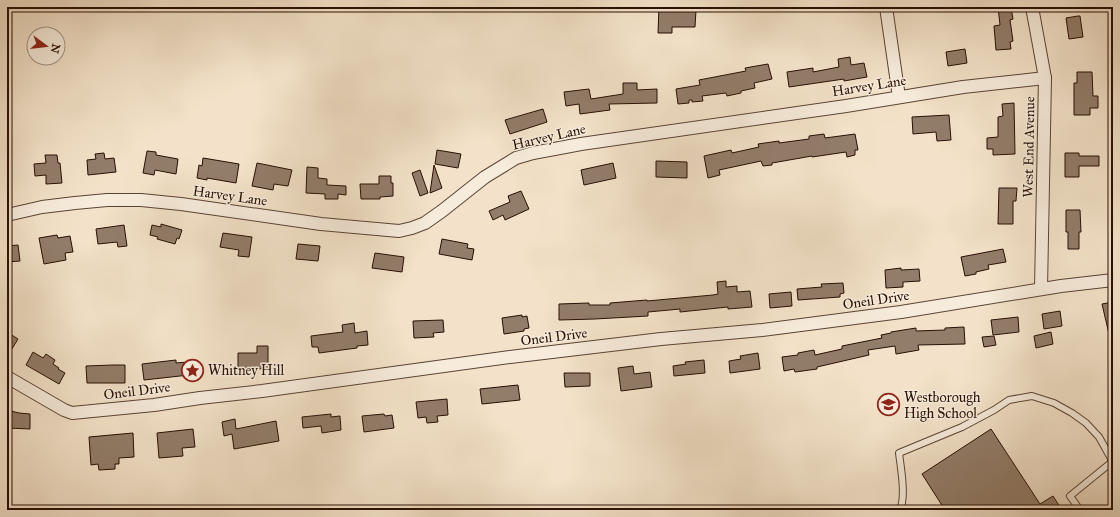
<svg xmlns="http://www.w3.org/2000/svg" width="1120" height="517" font-family="'IM FELL Great Primer',serif">
<rect width="100%" height="100%" fill="#f3e2c9"/>
<filter id="stains"><feTurbulence type="fractalNoise" baseFrequency=".005" numOctaves="4"/><feColorMatrix values="0 0 0 0 .2 0 0 0 0 .09 0 0 0 0 .02 0 0 0 .5 -.17"/></filter>
<radialGradient id="worn" r=".72"><stop offset=".6" stop-color="#630" stop-opacity="0"/><stop offset="1" stop-color="#630" stop-opacity=".3"/></radialGradient>
<g fill="#927d6a" stroke="#280f04">
<path d="M659,7H680V10H696L695,27H672V33H658Z"/>
<path d="M998,7H1011L1013,19L1010,20L1013,41L1010,42L1011,49L996,50L994,26L1000,25Z"/>
<path d="M1078,16H1080L1083,37L1069,39L1066,18Z"/>
<path d="M965,49L967,63L948,66L946,52Z"/>
<path d="M850,57L851,65L864,63L867,77L844,81V79L789,87L787,72L813,68V72L839,67L838,59Z"/>
<path d="M768,64L772,79L754,83L755,88L741,91V93L727,96L726,93L702,96L703,101L692,102V100H689V103L678,104L676,89L700,85L699,80L746,71L745,68Z"/>
<path d="M1077,72H1092L1093,96H1098V108H1090V115H1074V83H1077Z"/>
<path d="M623,83H637V90L657,89V103L609,104L610,110L580,114L579,104L566,106L564,92L589,89L591,99L623,94Z"/>
<path d="M1014,103L1015,154L993,155V149H987V138L998,137V117L1003,116L1002,104Z"/>
<path d="M543,109L547,122L510,134L505,120Z"/>
<path d="M949,115L951,140L937,141L936,132L913,134L912,117Z"/>
<path d="M824,134L825,138L855,134L858,150H855V155L847,157L846,152L812,157V156L772,163V165L763,166L761,161L719,170L720,175L708,178L704,156L731,150L732,153L759,147L758,144L779,141V143L809,139V136Z"/>
<path d="M437,150L461,154L458,168L435,164Z"/>
<path d="M147,151L156,152V155L178,159L176,174L155,170L154,175L143,173Z"/>
<path d="M104,153L105,159L114,158L116,172L88,175L87,160L96,159L95,154Z"/>
<path d="M1065,153H1079V156H1099V166H1079V177H1065Z"/>
<path d="M45,155H57L58,163H60L62,183L46,184V175L35,176L34,164L46,163Z"/>
<path d="M203,158L239,164L236,183L207,178V180L197,178L199,165L202,166Z"/>
<path d="M656,161L687,162V178L656,177Z"/>
<path d="M257,163L292,170L288,186L274,184L273,190L252,186Z"/>
<path d="M613,163L616,178L584,185L581,170Z"/>
<path d="M434,165L442,188L430,193Z"/>
<path d="M307,167L318,168V178L327,179V185L346,186V195L338,194V199H325V194L306,193Z"/>
<path d="M420,170L428,193L420,196L412,173Z"/>
<path d="M379,176H391V183H393V196L380,197V199H361L360,184H379Z"/>
<path d="M999,188H1017L1016,201H1013V224H998Z"/>
<path d="M521,191L529,209L505,220L503,215L493,220L489,211L510,202L508,196Z"/>
<path d="M1066,210H1080L1081,232H1079V249H1068V232H1066Z"/>
<path d="M161,224L182,230L179,239L177,238L175,244L157,239L158,237L150,235L152,225L161,227Z"/>
<path d="M124,225L127,246L118,247L117,242L98,244L96,229Z"/>
<path d="M223,233L252,237L249,257L238,256L239,250L220,247Z"/>
<path d="M57,235L58,238L70,236L73,252L65,253L66,260L44,264L39,238Z"/>
<path d="M442,239L468,244L467,248L474,249L472,260L439,254Z"/>
<path d="M298,244L320,246L318,261L296,259Z"/>
<path d="M18,245L20,261L7,262V246Z"/>
<path d="M1003,249L1006,262L988,265L989,269L976,272V274L965,276L961,257Z"/>
<path d="M375,253L404,257L402,272L372,268Z"/>
<path d="M901,268V270L919,269L920,281L903,282V287L886,288L885,270Z"/>
<path d="M726,281V287L737,286V292L750,291L752,307L728,309V307L680,312V309L648,312V316L595,319L559,320V304L589,303V305H610V303L647,300V301L713,295L718,294L717,282Z"/>
<path d="M843,283L844,293L840,294V297L798,300L797,289L822,287L821,284Z"/>
<path d="M791,292L792,306L770,308L769,294Z"/>
<path d="M1113,302V333L1109,334L1102,304Z"/>
<path d="M1060,311L1062,326L1044,329L1042,314Z"/>
<path d="M522,315V317L527,316L529,328L524,329V331L504,334L502,318Z"/>
<path d="M1018,317L1019,332L993,335L991,320Z"/>
<path d="M443,320L444,332L433,333L434,337L414,338L413,321Z"/>
<path d="M354,323L355,333L367,331L368,345L357,346V348L319,353L318,347H312L311,336L343,332L342,325Z"/>
<path d="M964,327L965,344L918,345L919,350L896,354L895,346L868,350L869,355L817,367V369L795,372L794,369L784,371L782,357L798,355V353L814,350L815,355L842,349V346L882,338L881,335L891,333V332L916,328V331L945,330V328Z"/>
<path d="M7,332L18,339L7,357Z"/>
<path d="M1051,332L1053,344L1036,348L1034,336Z"/>
<path d="M994,336L996,345L984,347L982,337Z"/>
<path d="M257,346H268V369L238,368V353H257Z"/>
<path d="M33,352L43,358L46,354L55,360L53,364L59,368L58,369L65,373L59,384L26,365Z"/>
<path d="M758,353L760,369L730,373L729,361L741,359L740,356Z"/>
<path d="M176,360V363L188,362L189,375L144,380L142,364Z"/>
<path d="M704,360L705,373L674,376L673,366L686,364L685,362Z"/>
<path d="M113,365H125V383H87L86,366Z"/>
<path d="M633,366L634,374L650,372L652,387L621,391L618,368Z"/>
<path d="M564,373H590V386L565,387Z"/>
<path d="M518,385L520,400L482,404L480,389Z"/>
<path d="M447,399L448,415L437,416L438,422L427,423L426,417L418,418L416,402Z"/>
<path d="M7,410L19,413L30,414V429L7,428Z"/>
<path d="M331,414V417L340,416L341,430L322,433L321,426L303,428L302,417Z"/>
<path d="M384,414L385,416L392,415L394,428L364,432L362,416Z"/>
<path d="M235,419L236,429L276,421L279,441L234,449L232,434L224,436L222,422Z"/>
<path d="M193,429L195,447L182,448L183,456L159,458L157,433Z"/>
<path d="M991,429L1040,504L1053,496L1062,510H945L922,474Z"/>
<path d="M133,433L134,457L119,458V464H115V469L99,470L98,464L91,465L89,437Z"/>
</g>
<g fill="none" stroke-linecap="round" stroke-linejoin="round">
<defs>
<g id="service">
<path d="M900,510C906,496 901,469 899,453L962,427L994,410L1009,400L1032,396L1054,403L1072,413L1086,423L1099,437L1113,462"/>
<path d="M1080,510L1070,496L1113,461"/>
</g>
<g id="minor">
<path d="M886,7L899,97"/>
<path d="M1032,7L1045,78L1041,289"/>
<path d="M7,215L42,207L75,203L107,200H141L181,204L321,224L399,231L412,228L425,223L442,211L485,177L516,158L533,153L581,144L846,106L963,87L1045,78"/>
<path d="M7,377L64,410L72,413L154,405L200,398L262,391L510,357L661,339L762,330L901,312L1061,286L1113,280"/>
</g>
</defs>
<use href="#service" stroke="#5b4435" stroke-width="8"/>
<use href="#minor" stroke="#5b4435" stroke-width="14"/>
<use href="#service" stroke="#f7ecdc" stroke-width="6"/>
<use href="#minor" stroke="#f7ecdc" stroke-width="12"/>
</g>
<defs>
<symbol id="sight-ring" viewBox="-11 -11 22 22"><circle r="9.5" fill="#f7ecdc" stroke="#8f2418" stroke-width="1.5"/><path d="M0-6L1.8-2.2L6-1.7L2.9 1.2L3.7 5.4L0 3.3L-3.7 5.4L-2.9 1.2L-6-1.7L-1.8-2.2Z" fill="#8f2418"/></symbol>
<symbol id="school-ring" viewBox="-11 -11 22 22"><circle r="9.5" fill="#f7ecdc" stroke="#8f2418" stroke-width="1.5"/><path d="M0-5L7-2L0 1L-7-2ZM-4 1L0 2.5L4 1V4Q0 6-4 4Z" fill="#8f2418"/></symbol>
</defs>
<g fill-rule="evenodd">
<use href="#sight-ring" x="180" y="358" width="25" height="25"/>
<use href="#school-ring" x="876" y="392" width="25" height="25"/>
</g>
<g text-anchor="middle" dominant-baseline="central" stroke-width="3" stroke-linejoin="round" paint-order="stroke">
<g font-size="14" fill="#280f04" stroke="#f7ecdc">
<text transform="translate(869 86) rotate(-9)">Harvey Lane</text>
<text transform="translate(549 137) rotate(-13)">Harvey Lane</text>
<text transform="translate(1029 147) rotate(-89)">West End Avenue</text>
<text transform="translate(230 196) rotate(8)">Harvey Lane</text>
<text transform="translate(876 300) rotate(-8)">Oneil Drive</text>
<text transform="translate(554 337) rotate(-7)">Oneil Drive</text>
<text transform="translate(137 391) rotate(-7)">Oneil Drive</text>
</g>
<g font-size="14" fill="#280f04" stroke="#f7ecdc" text-anchor="start">
<text x="208" y="370">Whitney Hill</text>
<text x="904" y="397">Westborough<tspan x="904" dy="16">High School</tspan></text>
</g>
</g>
<rect width="1120" height="517" fill="none" stroke="#f3e2c9" stroke-width="24"/>
<rect x="8" y="8" width="1104" height="501" fill="none" stroke="#280f04" stroke-width="2"/>
<rect x="12" y="12" width="1096" height="493" fill="none" stroke="#280f04"/>
<g transform="translate(46 46) rotate(105)"><circle r="19" fill="#f7ecdc" stroke="#a49486"/>
<path d="M0-3L7 15L0 10L-7 15Z" fill="#8f2418"/>
<text y="-6" font-size="11" font-weight="bold" text-anchor="middle" fill="#280f04">N</text>
</g>
<rect width="100%" height="100%" filter="url(#stains)"/>
<rect width="100%" height="100%" fill="url(#worn)"/>
</svg>
